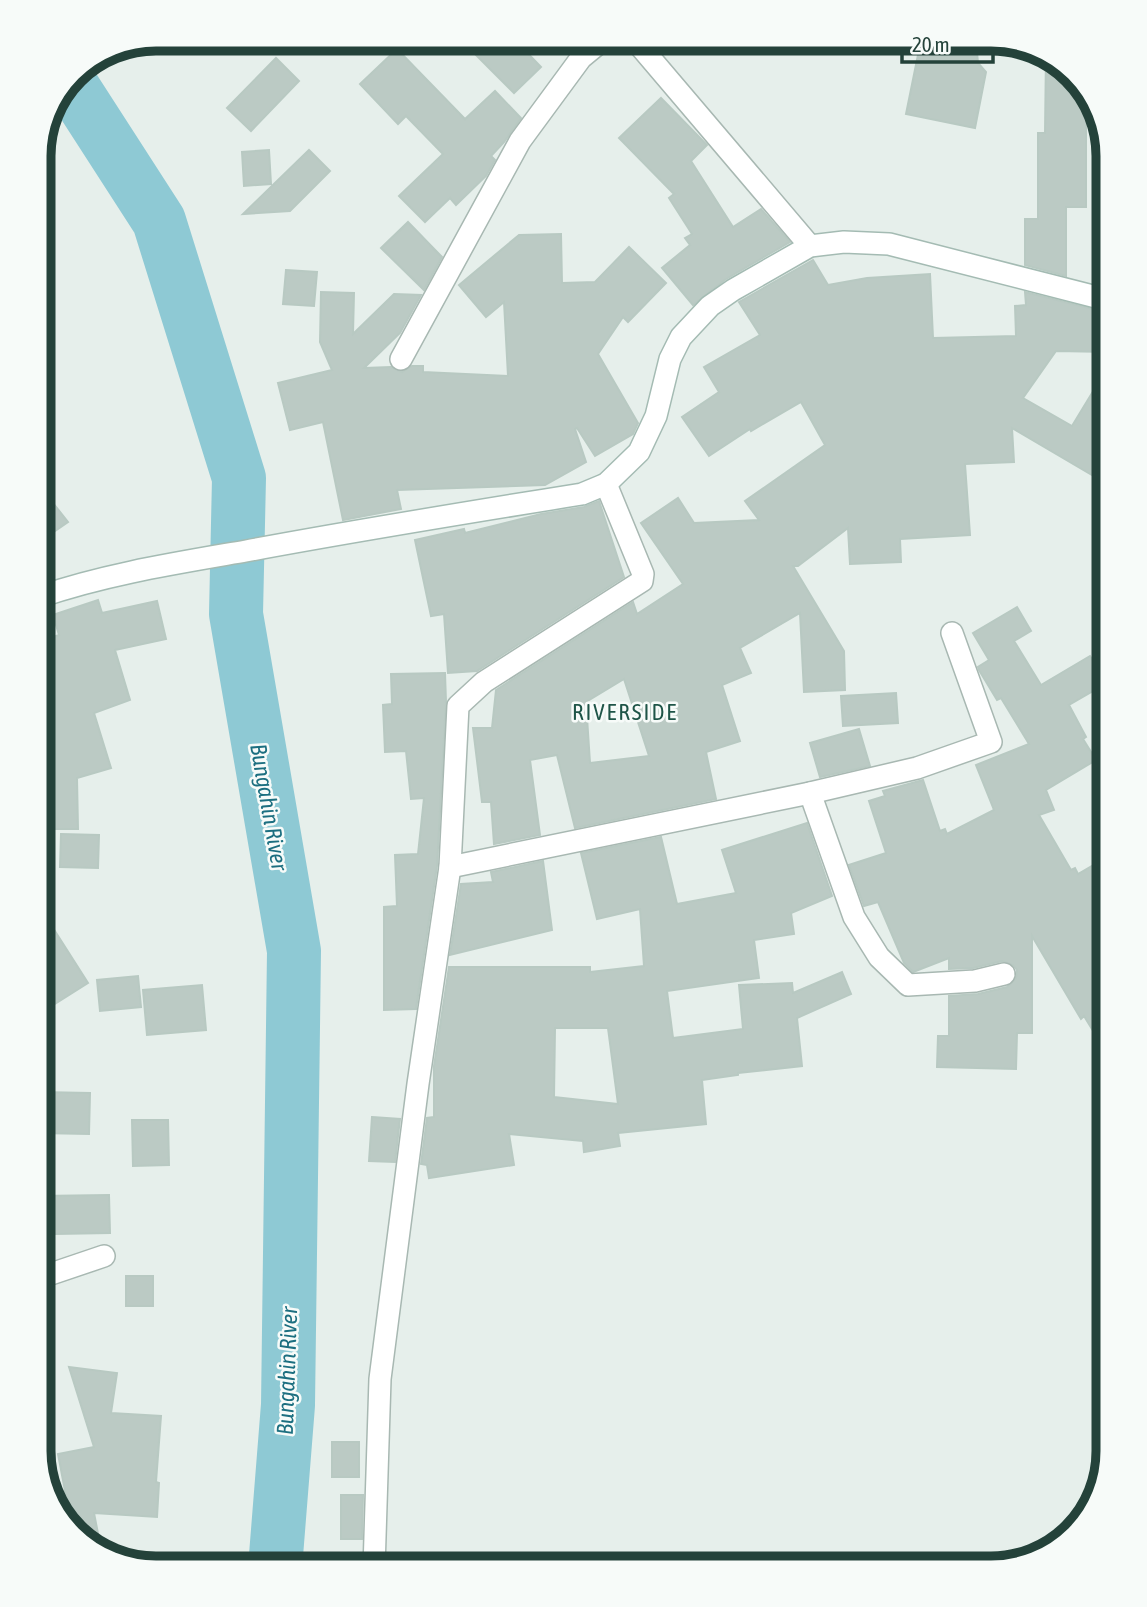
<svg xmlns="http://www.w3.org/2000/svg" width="1147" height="1607" font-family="'Asap Condensed',sans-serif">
<rect width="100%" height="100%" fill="#e6efeb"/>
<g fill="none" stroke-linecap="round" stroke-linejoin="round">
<path stroke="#8ec9d4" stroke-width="54" d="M70,83L159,221L239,478L236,614L294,951L288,1405L275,1568"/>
</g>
<g fill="#bbcac4" stroke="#b8c9c2" stroke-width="2" fill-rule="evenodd">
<path d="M460,39H514L541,67L514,93Z"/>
<path d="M949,39L977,52L978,63L986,72L975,128L906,114L920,45L937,48Z"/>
<path d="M397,49L465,119L495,91L521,118L504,142L491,156L495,160L486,176L456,205L450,198L425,222L399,196L443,154L406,116L398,124L360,84Z"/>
<path d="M1046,53L1050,54L1093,97L1100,124H1086V207H1066V276L1025,265V219H1038V133H1045Z"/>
<path d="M276,58L299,81L251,131L227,108Z"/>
<path d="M661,98L707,145L691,161L733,227L761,209L790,242L726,279L693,305L662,268L690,245L685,238L692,234L669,198L674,194L619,138Z"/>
<path d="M269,150L271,184L244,186L242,152Z"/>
<path d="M309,150L330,171L290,211L243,214Z"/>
<path d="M408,222L442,257L424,290L381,248Z"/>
<path d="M561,234L562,283L595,282L629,247L666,283L628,322L623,317L598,354L638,423L633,434L595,456L577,428L575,429L586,462L545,485L397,490L401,509L343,520L323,422L290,430L278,383L332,370L320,342L321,292L354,293L353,334L394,294L421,295L400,333L364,368L391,367L402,372L412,366H423V372L508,376L504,302L486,317L459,285L519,235Z"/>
<path d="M813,260L828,285L867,278L930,274L933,338L1016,336L1015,306L1026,305L1025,292L1109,313V352L1056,351L1023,398L1072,426L1109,365V485L1012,428L1014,462L965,464L970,535L900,539L901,562L850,564L848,528L798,566H793L844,651L845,690L804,692L800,613L740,648L751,673L722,685L740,741L706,752L716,799L575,828L557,755L530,760L540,835L494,844L491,802H482L473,728H492L496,690L633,602L637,614L683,584L641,523L678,498L694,523L759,520L745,501L825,445L801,402L751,431L750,429L709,456L682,417L719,392L704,367L760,335L739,302ZM624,679L649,756L590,763L586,702Z"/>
<path d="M286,270L317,272L314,306L283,304Z"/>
<path d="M599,501L624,577L477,671L448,673L444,614L431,616L415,540L464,529L465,533L541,514L584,507Z"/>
<path d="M53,503L68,522L39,542V513Z"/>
<path d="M98,600L102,613L157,601L166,639L115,650L130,700L94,713L111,768L77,778L78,829H39V642L59,635L53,615Z"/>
<path d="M1017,607L1031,631L1014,641L1041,685L1090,656L1107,683L1069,705L1086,737L1083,739L1096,760L1046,790L1054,810L1039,815L1071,870L1075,868L1078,874L1109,856V1057L1084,1016L1081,1019L1032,936V1033H1017L1016,1069L937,1067L938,1036H949V996L978,994L1007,987L1016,978L1017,970L1013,965L1002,961L973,968L949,969V958L913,972L904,963L878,902L864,906L849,865L886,853L869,801L885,796L883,791L923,780L940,831L945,829L947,834L994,810L976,765L1029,744L1001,698L997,700L979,670L978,667L989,660L973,633Z"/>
<path d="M445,673L446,702L437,866L416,1009L384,1010V907L397,906L395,855L418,854L424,798L411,799L406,751L385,752L383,705L392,704L391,674Z"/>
<path d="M896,693L898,723L843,726L841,696Z"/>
<path d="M859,729L870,766L820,777L810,743Z"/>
<path d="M807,823L832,896L791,913L794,934L754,940L759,978L667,991L673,1038L743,1029L739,985L792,983L793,993L842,972L851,994L797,1018L802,1066L738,1073V1075L702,1080L706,1124L618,1133L620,1146L584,1152L583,1141L509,1134L514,1165L429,1178L427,1165L421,1164L427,1118L434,1117V1066L449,967H590V972L644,966L640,909L597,919L581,853L661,837L677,904L736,893L722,850ZM555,1028H608L618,1104L554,1097Z"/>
<path d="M61,834L99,835L98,868L60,867Z"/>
<path d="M543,861L552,930L450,955L461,884L493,882L491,872Z"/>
<path d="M39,906L88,983L39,1014Z"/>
<path d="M138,976L141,1007L100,1011L97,980Z"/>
<path d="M202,985L206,1030L147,1035L143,990Z"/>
<path d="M39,1092L90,1093L89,1134L39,1133Z"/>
<path d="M372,1117L400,1119L395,1162L369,1161Z"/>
<path d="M132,1120H168L169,1165L133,1166Z"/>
<path d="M109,1195L110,1233L54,1234L39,1241V1196Z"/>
<rect x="126" y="1276" width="27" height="30"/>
<path d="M69,1367L117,1373L111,1413L161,1416L156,1482L159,1483L157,1517L94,1513L102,1554L97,1553L72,1528L58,1454L94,1447Z"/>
<rect x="332" y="1442" width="27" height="35"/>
<path d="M341,1495H363L362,1539H341Z"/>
</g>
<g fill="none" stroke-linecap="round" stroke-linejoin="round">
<defs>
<g id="street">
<path d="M634,39L810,246"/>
<path d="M401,359L520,141L581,58L604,39"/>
<path d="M810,793L854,917L879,957L908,985L975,981L1004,974"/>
<path d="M450,867L810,793L917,768L991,742L952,633"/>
<path d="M39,1278L104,1256"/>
<path d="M374,1568L380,1379L418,1084L450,867L458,706L484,682L642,581L643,574L606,484"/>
</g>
<path id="secondary" d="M39,597C106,574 177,563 246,551C358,530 470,512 582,494L606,484L639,452L656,416L670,359L681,337L710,306L733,290L810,246L844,242L889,244L1108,300"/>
</defs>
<use href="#street" stroke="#a8b8b2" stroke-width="24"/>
<use href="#secondary" stroke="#a4bbb3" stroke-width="24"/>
<path stroke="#86b3a5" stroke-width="4.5" stroke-dasharray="3.5 5" stroke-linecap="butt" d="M976,1568L1063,1540"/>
<use href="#street" stroke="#fff" stroke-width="21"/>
<use href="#secondary" stroke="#fff" stroke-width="21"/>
</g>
<g text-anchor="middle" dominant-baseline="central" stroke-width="5" stroke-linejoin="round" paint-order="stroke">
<g font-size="23" letter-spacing="2" fill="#1f5548" stroke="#f7fbf9">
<text x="625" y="712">RIVERSIDE</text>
</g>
<g font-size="23" font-style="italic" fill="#1c6f80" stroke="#f7fbf9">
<text transform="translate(269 807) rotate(80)">Bungahin River</text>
<text transform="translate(287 1371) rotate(-88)">Bungahin River</text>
</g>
</g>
<path d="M0 0H1147V1607H0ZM156 51H991A105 105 0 0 1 1096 156V1451A105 105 0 0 1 991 1556H156A105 105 0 0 1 51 1451V156A105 105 0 0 1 156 51Z" fill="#f7fbf9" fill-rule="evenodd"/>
<path fill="none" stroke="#24423a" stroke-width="9" d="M156 51H991A105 105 0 0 1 1096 156V1451A105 105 0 0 1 991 1556H156A105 105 0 0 1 51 1451V156A105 105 0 0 1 156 51Z"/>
<path d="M902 52v10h91v-10" fill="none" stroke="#24423a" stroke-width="3.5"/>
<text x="912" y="52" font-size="21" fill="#24423a" stroke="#f7fbf9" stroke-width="5" paint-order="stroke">20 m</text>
</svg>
